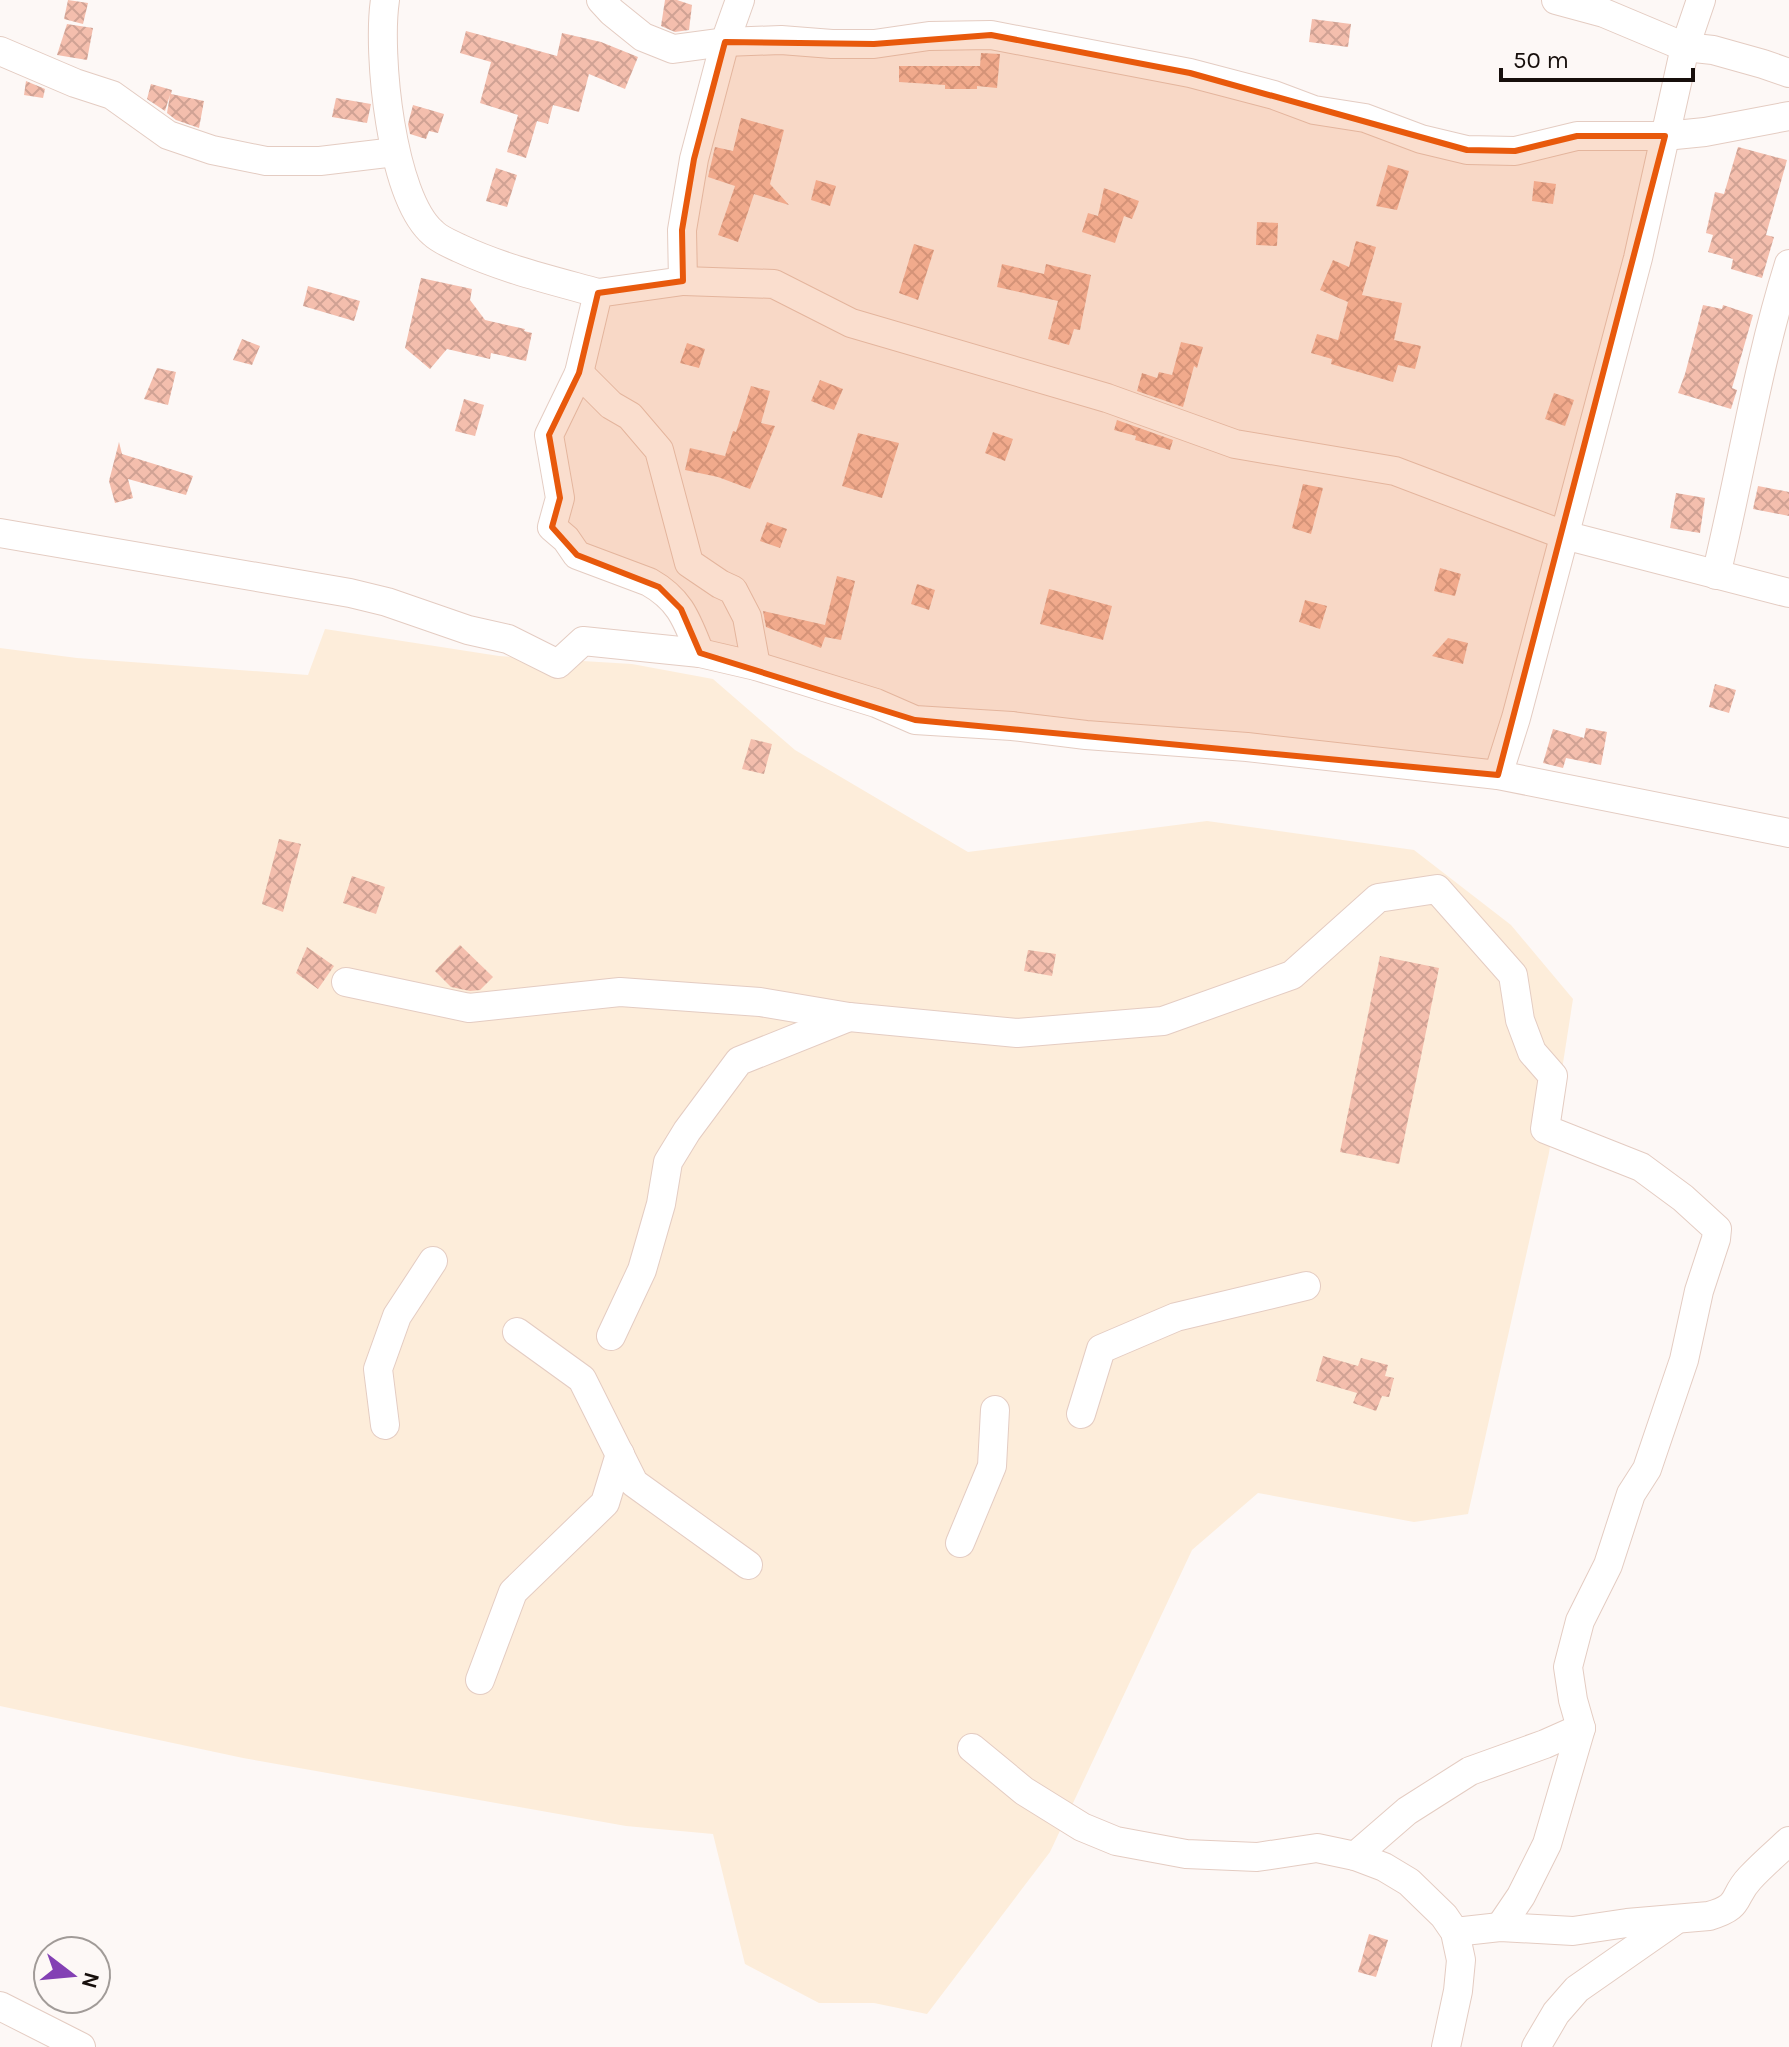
<svg xmlns="http://www.w3.org/2000/svg" width="1789" height="2047" font-family="Karla,sans-serif">
<defs>
<pattern id="building-cross-hatch" width="8" height="8" patternUnits="userSpaceOnUse" patternTransform="scale(2)"><rect width="8" height="8" fill="#f4bead"/><path d="M0 0l8 8M0 8l8-8" fill="none" stroke="#d0a294"/></pattern>
</defs>
<rect width="100%" height="100%" fill="#fdf8f6"/>
<path fill="#fdedda" d="M325,629L499,656L632,664L713,679L795,750L968,852L1207,821L1414,850L1511,925L1573,999L1549,1153L1468,1514L1414,1522L1258,1493L1192,1550L1050,1852L927,2014L874,2003H819L745,1964L713,1834L626,1826L243,1758L0,1706V648L77,658L308,675Z"/>
<g fill="url(#building-cross-hatch)">
<path d="M68,0L88,3L83,24L64,19Z"/>
<path d="M665,0H677L692,5L689,30L675,32L661,26Z"/>
<path d="M1312,19L1351,24L1348,47L1309,42Z"/>
<path d="M67,24L93,28L87,60L57,55Z"/>
<path d="M466,31L557,56L562,33L601,42L638,57L625,89L589,74L579,112L553,105L548,124L537,121L526,158L507,152L518,115L480,103L491,62L460,53Z"/>
<path d="M981,53L1000,54L997,88L977,86V89H945V85L899,82V66H980Z"/>
<path d="M26,81L45,89L43,98L24,95Z"/>
<path d="M151,84L172,90L171,94L204,101L199,128L176,120L167,113L170,95L165,111L147,99Z"/>
<path d="M336,98L371,104L367,123L332,117Z"/>
<path d="M413,105L444,114L438,133L429,131L426,139L410,134L408,124Z"/>
<path d="M741,118L784,130L770,184L789,205L754,194L738,242L718,235L735,186L708,177L715,147L733,151Z"/>
<path d="M1738,147L1787,160L1766,235L1774,237L1762,278L1731,269L1733,259L1708,252L1713,235L1706,233L1715,192L1724,194Z"/>
<path d="M1388,165L1409,171L1397,210L1376,206Z"/>
<path d="M496,168L517,175L507,207L486,201Z"/>
<path d="M816,180L836,186L830,206L811,200Z"/>
<path d="M1534,181L1556,184L1553,204L1532,201Z"/>
<path d="M1104,188L1139,201L1132,219L1124,216L1115,243L1082,232L1088,213L1098,216Z"/>
<path d="M1257,222L1278,223L1277,246L1256,245Z"/>
<path d="M1356,241L1376,247L1362,295L1402,303L1394,340L1421,346L1415,369L1398,365L1393,382L1331,364L1332,359L1311,353L1317,334L1338,340L1348,302L1320,290L1333,260L1349,267Z"/>
<path d="M914,244L934,250L918,300L899,293Z"/>
<path d="M1002,264L1044,274L1046,264L1091,275L1080,330L1074,329L1069,345L1048,339L1058,301L997,287Z"/>
<path d="M421,278L472,289L470,300L485,320L525,329L524,331L532,333L526,361L491,353L490,359L447,349L430,369L405,348Z"/>
<path d="M308,286L360,301L354,321L303,306Z"/>
<path d="M1703,305L1722,309L1723,305L1753,315L1732,388L1737,390L1731,409L1678,393L1685,374Z"/>
<path d="M242,339L260,346L252,365L233,360Z"/>
<path d="M1181,342L1203,347L1197,368L1194,366L1183,407L1137,391L1142,373L1157,378L1159,372L1172,375Z"/>
<path d="M687,343L705,349L699,368L680,363Z"/>
<path d="M157,368L176,372L168,405L144,399Z"/>
<path d="M820,380L843,389L834,410L811,401Z"/>
<path d="M751,386L770,391L761,423L775,426L750,489L718,477L685,470L690,448L725,456L733,431L736,432Z"/>
<path d="M1554,393L1574,400L1565,426L1545,419Z"/>
<path d="M464,399L484,405L475,436L455,431Z"/>
<path d="M1117,420L1173,440L1170,450L1135,440L1136,436L1114,430Z"/>
<path d="M993,432L1013,439L1005,461L985,453Z"/>
<path d="M858,433L899,443L882,498L842,486Z"/>
<path d="M119,442L122,454L193,476L186,495L128,479L133,498L115,503L109,481Z"/>
<path d="M1303,484L1323,488L1311,534L1292,528Z"/>
<path d="M1758,486L1789,492V516L1753,509Z"/>
<path d="M1676,493L1705,498L1700,533L1670,528Z"/>
<path d="M767,522L787,529L780,548L760,541Z"/>
<path d="M1440,568L1461,574L1455,596L1434,591Z"/>
<path d="M837,576L855,581L841,640L825,637L821,648L766,627L763,611L825,625Z"/>
<path d="M917,584L935,590L929,610L911,604Z"/>
<path d="M1049,589L1112,606L1103,640L1040,624Z"/>
<path d="M1305,600L1327,606L1320,629L1299,622Z"/>
<path d="M1448,638L1468,643L1463,664L1432,656Z"/>
<path d="M1715,684L1736,690L1729,713L1709,707Z"/>
<path d="M1586,728L1607,732L1601,765L1566,758L1563,768L1543,763L1553,729L1584,738Z"/>
<path d="M751,739L772,744L764,774L742,769Z"/>
<path d="M279,839L301,844L283,912L262,904Z"/>
<path d="M352,876L385,887L376,914L343,903Z"/>
<path d="M460,945L493,977L480,990L470,991L451,987L435,971Z"/>
<path d="M307,947L334,966L318,989L296,973Z"/>
<path d="M1028,950L1056,954L1052,976L1024,971Z"/>
<path d="M1380,956L1439,968L1399,1164L1340,1152Z"/>
<path d="M1323,1356L1358,1366L1361,1358L1388,1365L1385,1376L1394,1378L1389,1397L1382,1396L1376,1411L1353,1403L1357,1393L1316,1381Z"/>
<path d="M1369,1934L1388,1940L1376,1977L1358,1972Z"/>
</g>
<g fill="none" stroke-linecap="round" stroke-linejoin="round">
<defs>
<g id="minor">
<path d="M385,0C377,53 391,197 433,233C440,240 451,244 459,248C504,269 551,280 598,293"/>
<path d="M601,0L612,12L643,37L673,49L725,42L781,40L832,44H874L929,36L991,35L1190,73L1274,95L1314,110L1365,118L1421,139L1467,150L1515,151L1577,136H1665L1705,132L1789,116"/>
<path d="M1556,0L1604,13L1685,47L1713,50L1763,64L1789,73"/>
<path d="M0,51L75,83L112,95L168,135L212,150L266,161H320L395,152"/>
<path d="M683,281L774,284L851,323L1107,398L1235,444L1395,471L1564,535L1789,593"/>
<path d="M579,373L611,405L630,416L659,450L689,563L720,584L733,590L747,617L756,666"/>
<path d="M0,533L350,593L387,602L468,630L508,639L558,664L583,641L700,653L756,666L876,703L915,720L1012,726L1086,735L1247,747L1498,775L1789,833"/>
<path d="M1716,575C1741,472 1757,366 1789,264"/>
<path d="M700,653C687,621 681,600 649,582L577,555L566,539L552,527L560,498L549,435L579,373L598,293L683,281L682,230L694,159L725,42L740,0"/>
<path d="M1498,775L1516,718L1638,258L1685,47L1701,0"/>
<path d="M346,982L469,1008L620,992L760,1002L849,1017L1017,1033L1163,1021L1292,975L1378,898L1437,889L1513,975L1520,1020L1532,1052L1553,1076L1545,1129L1641,1167L1683,1198L1717,1229L1716,1239L1699,1291L1684,1360L1647,1469L1631,1494L1608,1565L1580,1621L1568,1667L1573,1700L1581,1728L1547,1844L1521,1896L1500,1927"/>
<path d="M517,1332L582,1379L634,1483L748,1565"/>
<path d="M611,1336L642,1270L661,1204L668,1162L687,1131L739,1061L849,1017"/>
<path d="M1081,1414L1101,1349L1176,1317L1306,1286"/>
<path d="M385,1425L378,1369L397,1316L433,1261"/>
<path d="M960,1543L992,1466L995,1410"/>
<path d="M480,1680L513,1592L605,1503L620,1454"/>
<path d="M972,1748L1024,1791L1082,1827L1116,1841L1186,1854L1257,1857L1317,1848L1355,1856L1384,1867L1409,1882L1444,1916L1455,1932L1461,1960L1458,1991L1446,2047"/>
<path d="M1355,1856L1407,1811L1470,1771L1545,1744L1581,1728"/>
<path d="M1455,1932L1500,1927L1573,1931L1627,1923L1709,1916C1743,1906 1731,1898 1750,1878C1762,1865 1776,1853 1789,1841"/>
<path d="M0,2006L81,2047"/>
<path d="M1536,2047L1556,2013L1577,1989L1673,1922"/>
</g>
</defs>
<use href="#minor" stroke="#e4ccc2" stroke-width="30"/>
<use href="#minor" stroke="#fff" stroke-width="28"/>
</g>
<path fill="#e8590c" fill-opacity="0.2" stroke="#e8590c" stroke-width="6" stroke-linejoin="round" d="M991,35L1190,73L1467,150L1515,151L1577,136H1665L1498,775L915,720L700,653L681,609L659,587L577,555L552,527L560,498L549,435L579,373L598,293L683,281L682,230L694,159L725,42L874,44Z"/>
<g transform="translate(72 1975) rotate(106)"><circle r="38" fill="#fdf8f6" stroke="#a19b98" stroke-width="2"/>
<path d="M0-6L14 30L0 20L-14 30Z" fill="#8340b4"/>
<text y="-12" font-size="22" font-weight="bold" text-anchor="middle" fill="#170f0c">N</text>
</g>
<path d="M1501 68v12h192v-12" fill="none" stroke="#170f0c" stroke-width="4"/>
<text x="1513" y="68" font-size="24" fill="#170f0c" stroke="#fdf8f6" stroke-width="6" paint-order="stroke">50 m</text>
</svg>
